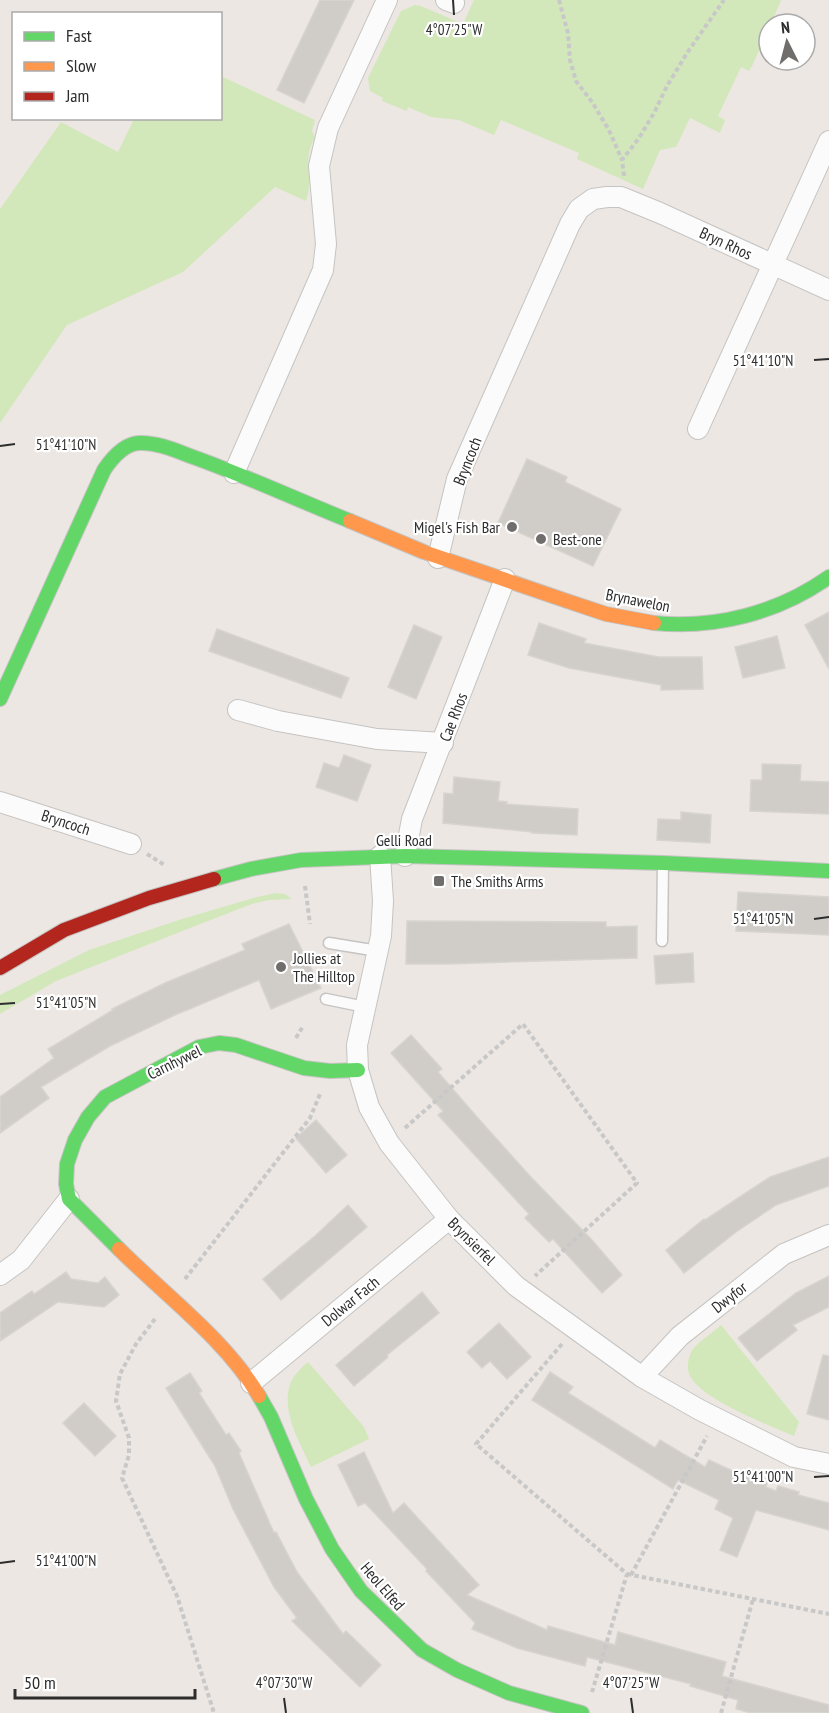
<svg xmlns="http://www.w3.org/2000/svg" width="829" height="1713" font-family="'PT Sans Narrow',sans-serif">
<rect width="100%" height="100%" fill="#ece7e2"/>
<g fill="#d2e8ba">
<path d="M474,0H781L771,24H769V28L752,66L749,71L741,67L718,116L725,120L720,133L690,118L676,147L660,150L643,189L577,159L579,153L501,120L494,135L459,120L431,117L408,107L407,111L382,101L383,98L370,91L368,78L401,11L415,5L421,6L463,24Z"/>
<path d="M221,76L315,120L312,131L315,137C304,158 310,165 309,186C309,191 307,196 306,201L275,187L183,272L67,325L0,423V209L61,122L118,152L134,119L220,118Z"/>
<path d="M276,893L285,894L292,899L269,900L252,904L190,928L56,981L0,1014V995L89,950L182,919L257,897Z"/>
<path d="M721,1325L799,1422L794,1436C769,1425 702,1400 690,1376C686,1368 688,1356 693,1349C700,1340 713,1333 721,1325Z"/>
<path d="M308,1362L364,1427L369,1439L311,1467C300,1443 281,1412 290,1384C293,1376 301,1368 308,1362Z"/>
</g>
<g fill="#d0cdc9" stroke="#d7d3ce" stroke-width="1.5">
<path d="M320,0H354L304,103L277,90Z"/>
<path d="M527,459L567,477L565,482L621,509L593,566L498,523Z"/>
<path d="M829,612V669L805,625Z"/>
<path d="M539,623L586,639L584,643L659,657H702L703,689L661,690V685L569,668L528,655Z"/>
<path d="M414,625L442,637L416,699L388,687Z"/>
<path d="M217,629L349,678L341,698L209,651Z"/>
<path d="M777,636L785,668L743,678L735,647Z"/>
<path d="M344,755L371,765L357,801L316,787L324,763L339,768Z"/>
<path d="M762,764L801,765L800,781L829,782V814L750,811L751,780H762Z"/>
<path d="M454,777L500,782L498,801L507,802L506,804L578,809L577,835L532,833V832L443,823L444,793L453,794Z"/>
<path d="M681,812L711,815L710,843L657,840L658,819L681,820Z"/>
<path d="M738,892L829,897V935L736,931Z"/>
<path d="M407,921L606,922V927L637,926V958L447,964H406Z"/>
<path d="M289,924L321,988L271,1009L259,980L175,1015L110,1046L41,1087L49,1098L0,1133V1097L54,1058L48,1049L113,1010L112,1009L165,983L245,950L242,944Z"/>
<path d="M693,953L694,982L656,984L654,956Z"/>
<path d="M411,1035L442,1069L438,1072L477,1117L529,1175L592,1240L622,1275L602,1293L553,1239L549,1242L525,1218L529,1214L438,1115L443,1111L391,1053Z"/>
<path d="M316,1120L347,1155L326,1173L296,1138Z"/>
<path d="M829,1157V1186L776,1205L736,1232L684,1273L666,1250L704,1219L705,1220L770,1177Z"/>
<path d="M348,1205L367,1227L281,1300L263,1279L315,1236Z"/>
<path d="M66,1272L71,1279L98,1283L105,1277L119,1295L104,1307L58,1302L0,1341V1313L32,1291L34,1294Z"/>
<path d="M829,1276V1307L793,1325L797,1330L757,1361L738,1338L796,1293Z"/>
<path d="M422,1292L439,1313L387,1355L388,1357L354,1386L336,1365Z"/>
<path d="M499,1323L531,1357L507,1379L490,1361L482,1368L467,1352Z"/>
<path d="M823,1355L829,1356V1420L807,1414Z"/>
<path d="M550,1372L573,1387L568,1393L655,1448L660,1440L705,1467L709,1460L750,1479L752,1474L768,1480L766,1487L776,1491L778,1486L799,1492L798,1495L829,1503V1530L756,1510L737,1557L720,1550L733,1518L715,1509L719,1500L678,1480L673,1489L532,1400Z"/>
<path d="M190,1373L202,1391L199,1393L226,1435L229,1433L241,1451L239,1453L274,1533L276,1532L297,1572L343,1634L346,1631L381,1665L360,1687L292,1621L297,1618L274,1587L233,1509L215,1466L166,1388Z"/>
<path d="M84,1403L116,1436L95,1456L63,1423Z"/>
<path d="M364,1452L393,1513L404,1503L479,1585L467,1595L547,1630L548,1626L615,1645L618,1632L726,1662L722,1676L829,1705V1713H751L736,1709L738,1700L690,1686L691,1684L587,1657L585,1666L517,1648L472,1629L475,1623L426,1571L427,1569L365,1503L358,1506L338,1465Z"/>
</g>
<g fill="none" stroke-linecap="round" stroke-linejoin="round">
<defs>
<g id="lane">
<path d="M662,941L663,863"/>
<path d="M329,943L378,951"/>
<path d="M326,999L365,1007"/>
</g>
<g id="street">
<path d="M446,0L454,3"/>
<path d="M698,429L829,141"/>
<path d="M234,473L323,270L326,244L319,166L328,128L387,0"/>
<path d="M438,558L457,479L570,224L579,209L593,199L607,197H621L660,213L829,290"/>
<path d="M238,710L278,721L377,739L443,743"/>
<path d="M0,802L131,844"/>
<path d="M380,856L383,901L381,936L357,1045L358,1070L369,1107L389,1143L449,1219L516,1286L642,1377L700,1410L794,1457L829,1464"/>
<path d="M405,856L412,819L505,579"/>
<path d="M0,1275L21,1260L69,1199"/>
<path d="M642,1377L680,1336L784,1254L829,1235"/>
<path d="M251,1383L449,1219"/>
</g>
<g id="fast">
<path d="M654,623C716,629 778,613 829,577"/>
<path d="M0,699L104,470C112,458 124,444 139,443C157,442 177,451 193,457C246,476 298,500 350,521"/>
<path d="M214,879L251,869L301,860L405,856L663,863L829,871"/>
<path d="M119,1249L69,1199L66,1184L67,1164L75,1140L88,1117L105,1097L199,1047L219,1043L236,1045L304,1068L330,1071L358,1070"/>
<path d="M259,1396L271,1417L306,1499L332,1549L361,1591L422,1650L457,1670L509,1693L582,1713"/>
</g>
<g id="slow">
<path d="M350,521L424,552L567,601L606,614L654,623"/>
<path d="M119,1249C165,1295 226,1340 259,1396"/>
</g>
<path id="jam" d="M0,968L64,930L149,898L214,879"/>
</defs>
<use href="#lane" stroke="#c5c4c3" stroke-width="13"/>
<use href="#street" stroke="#c5c4c3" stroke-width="22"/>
<use href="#fast" stroke="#c5c4c3" stroke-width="16"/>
<use href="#slow" stroke="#c5c4c3" stroke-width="16"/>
<use href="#jam" stroke="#c5c4c3" stroke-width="16"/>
<g stroke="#c8c8c8" stroke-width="4" stroke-dasharray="4.5 3" stroke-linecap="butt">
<path d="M559,0L568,33L570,60L576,81L592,102L609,130L622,160"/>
<path d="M624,176L622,160L639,138L654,113L667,86L687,53L724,0"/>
<path d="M147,854L166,866"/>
<path d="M305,886L310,924"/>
<path d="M296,1038L303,1026"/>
<path d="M405,1128L523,1024L637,1183L535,1276"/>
<path d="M185,1279L310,1118L320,1094"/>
<path d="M155,1319L136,1344L120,1374L116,1401L129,1438V1455L122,1478L177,1596L214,1713"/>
<path d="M562,1344L476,1444L627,1574L592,1692"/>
<path d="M627,1574L829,1614"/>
<path d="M631,1575L707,1436"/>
<path d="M721,1713L753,1599"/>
</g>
<use href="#lane" stroke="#fcfbfb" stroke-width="10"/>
<use href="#street" stroke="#fcfbfb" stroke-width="20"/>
<use href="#fast" stroke="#63d668" stroke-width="14"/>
<use href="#slow" stroke="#ff974d" stroke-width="14"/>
<use href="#jam" stroke="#b3261e" stroke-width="14"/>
</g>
<path fill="none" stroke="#2d2d2d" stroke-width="2" d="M453,0L454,15M814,360L829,359M0,446L15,444M814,919L829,917M0,1004L15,1003M814,1477L829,1476M0,1563L15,1561M284,1698L286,1713M631,1698L633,1713"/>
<g fill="#706e6c" stroke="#fff" stroke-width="2">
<circle cx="512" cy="527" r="6"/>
<circle cx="541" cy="539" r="6"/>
<rect x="433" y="875" width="12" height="12" rx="3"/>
<circle cx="281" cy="967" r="6"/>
</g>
<g text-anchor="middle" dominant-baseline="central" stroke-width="4.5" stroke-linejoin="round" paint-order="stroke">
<g font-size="16" fill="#2d2d2d" stroke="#fff">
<text transform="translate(726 243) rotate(25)">Bryn Rhos</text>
<text transform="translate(467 461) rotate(-68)">Bryncoch</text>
<text transform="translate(638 600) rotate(11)">Brynawelon</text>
<text transform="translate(453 717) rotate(-69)">Cae Rhos</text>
<text transform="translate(66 822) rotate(18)">Bryncoch</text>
<text x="404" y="840">Gelli Road</text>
<text transform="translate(174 1062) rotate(-26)">Carnhywel</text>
<text transform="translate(472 1241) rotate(45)">Brynsierfel</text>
<text transform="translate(729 1297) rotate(-38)">Dwyfor</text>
<text transform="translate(350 1301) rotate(-39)">Dolwar Fach</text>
<text transform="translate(383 1586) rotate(49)">Heol Elfed</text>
</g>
<g font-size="16" fill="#2d2d2d" stroke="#fff" text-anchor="start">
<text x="500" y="527" text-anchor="end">Migel's Fish Bar</text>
<text x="553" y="539">Best-one</text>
<text x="451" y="881">The Smiths Arms</text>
<text x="293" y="958">Jollies at<tspan x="293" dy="18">The Hilltop</tspan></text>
</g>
</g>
<g font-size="15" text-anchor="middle" fill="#2d2d2d" stroke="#fff" stroke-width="4.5" stroke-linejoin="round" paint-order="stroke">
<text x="454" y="35">4°07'25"W</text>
<text x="763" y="366">51°41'10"N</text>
<text x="66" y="450">51°41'10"N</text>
<text x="763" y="924">51°41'05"N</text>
<text x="66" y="1008">51°41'05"N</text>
<text x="763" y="1482">51°41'00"N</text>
<text x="66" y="1566">51°41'00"N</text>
<text x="284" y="1688">4°07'30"W</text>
<text x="631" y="1688">4°07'25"W</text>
</g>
<rect x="12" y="12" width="210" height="108" fill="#ffffff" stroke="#ababab" stroke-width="1.5"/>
<rect x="24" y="32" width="30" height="9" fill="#63d668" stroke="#ababab" stroke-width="1.5"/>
<text x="66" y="42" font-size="18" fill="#2d2d2d">Fast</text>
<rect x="24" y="62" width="30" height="9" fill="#ff974d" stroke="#ababab" stroke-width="1.5"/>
<text x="66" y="72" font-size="18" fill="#2d2d2d">Slow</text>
<rect x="24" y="92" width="30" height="9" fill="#b3261e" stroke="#ababab" stroke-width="1.5"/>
<text x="66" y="102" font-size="18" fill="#2d2d2d">Jam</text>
<g transform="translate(787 42) rotate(354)"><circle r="28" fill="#ffffff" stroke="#ababab" stroke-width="1.5"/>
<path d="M0-4.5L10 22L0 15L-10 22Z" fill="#706e6c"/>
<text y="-9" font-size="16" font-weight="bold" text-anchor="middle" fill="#2d2d2d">N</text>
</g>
<path d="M15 1689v9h180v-9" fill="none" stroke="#2d2d2d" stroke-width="3"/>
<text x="24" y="1689" font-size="18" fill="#2d2d2d" stroke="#ffffff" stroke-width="4.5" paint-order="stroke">50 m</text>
</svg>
